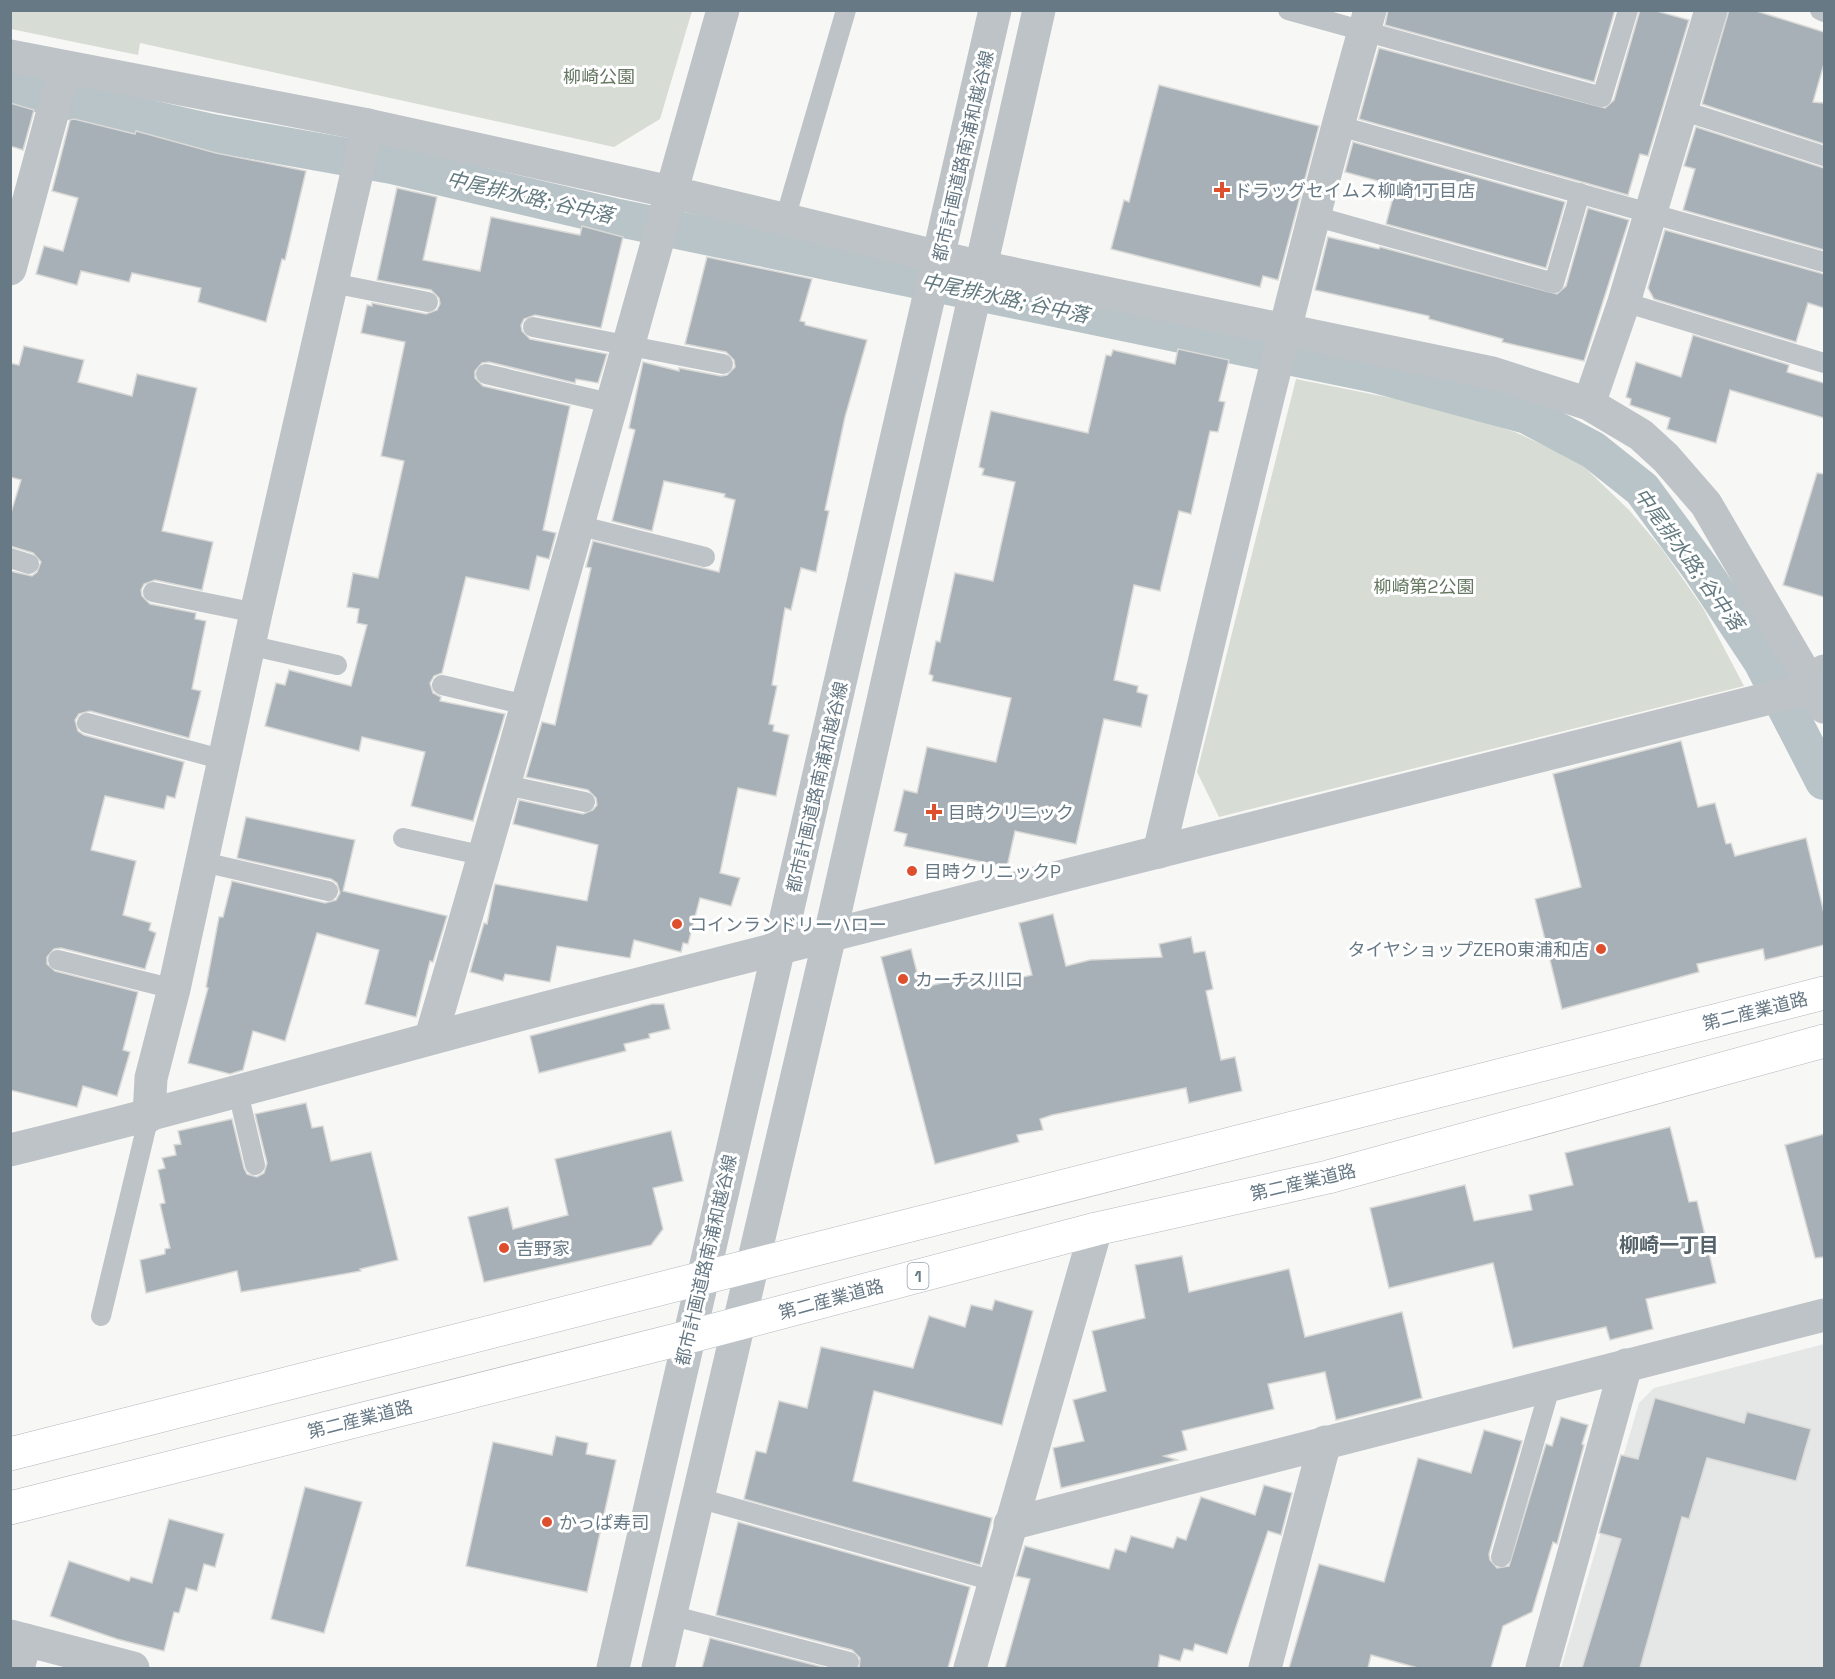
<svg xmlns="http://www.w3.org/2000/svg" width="1835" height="1679" font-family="'Space Grotesk','Noto Sans JP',sans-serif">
<rect width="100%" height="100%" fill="#f7f7f5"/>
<path fill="#e5e6e6" d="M1824,1344V1668H1561L1639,1403L1654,1388Z"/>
<g fill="#d7dcd4">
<path d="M11,10H692V11L660,119L614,147L140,43L138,55L11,29Z"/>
<path d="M1296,379L1441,408L1515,432L1578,461L1629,510L1662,549L1703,608L1744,686L1219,817L1197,772Z"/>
</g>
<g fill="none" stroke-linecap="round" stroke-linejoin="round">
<path stroke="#b8c4c8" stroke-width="38" d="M10,87L212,133L392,165L614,217L1375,374L1527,415L1593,450L1642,489L1701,569L1762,661L1824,781"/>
</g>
<g fill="#a7b0b6" stroke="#d9d9d7" stroke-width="1.5">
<path d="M1388,10H1615L1594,82L1385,25Z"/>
<path d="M1640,10H1653L1689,20L1648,156L1640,154L1628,195L1359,119L1379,48L1605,108L1614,100Z"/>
<path d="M1729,10H1753L1824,32V64L1813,102L1824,103V144L1702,104Z"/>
<path d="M1159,85L1319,126L1278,280L1263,276L1260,287L1111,249L1124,200L1129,202Z"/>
<path d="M10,103L34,110L23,150L10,146Z"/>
<path d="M74,119L135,134L136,131L216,153L306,171L285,260L282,259L266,322L198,302L201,288L132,273L129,282L81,271L77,285L36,274L44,246L63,251L78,198L52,191L70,120Z"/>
<path d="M1696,127L1824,168V250L1683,210L1695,169L1684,166Z"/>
<path d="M1353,142L1565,202L1546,268L1386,224L1396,186L1345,172Z"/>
<path d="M397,188L437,197L423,260L480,271L491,217L580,235L582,226L623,237L601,328L535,315L524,319L521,325L522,331L530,339L607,354L598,383L576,379L575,383L489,362L482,363L475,371V378L483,386L570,406L543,530L556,533L549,559L537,556L529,590L466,577L442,673L434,676L430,683L433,693L441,697L440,701L505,714L473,821L411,806L425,752L362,737L359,751L265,726L276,683L285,685L289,670L351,686L367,625L357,623L359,609L347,607L353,573L378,578L404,461L381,456L405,342L361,333L367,305L372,306V303L426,314L437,310L440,304L439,298L431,290L377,280Z"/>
<path d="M1588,208L1629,220L1584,361L1502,342L1503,339L1429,319V316L1315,290L1328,237L1379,249L1380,247L1557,294L1566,286Z"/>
<path d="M1665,230L1824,274V308L1808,303L1796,342L1654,299L1648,288Z"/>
<path d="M707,257L812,279L800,321L805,322V325L867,340L845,417L825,510L829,511L816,572L801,568L791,610L785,608L772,685L777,686L769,724L774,725L773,731L789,735L776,796L738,788L720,873L740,878L731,906L700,898L688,944L683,943L681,952L634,940L630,958L557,946L550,982L505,974L503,981L470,972L484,923L487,924L495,884L587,901L598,845L513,824L519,800L583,814L593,810L597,805L596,798L588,790L526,777L542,722L555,725L591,568L586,567L593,541L719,572L735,500L724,497L725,494L664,481L652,531L612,521L635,430L629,428L643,362L679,371V368L721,376L727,375L735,367L734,360L726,352L685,344Z"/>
<path d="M1693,335L1789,365L1787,372L1824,383V418L1730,390L1716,443L1667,429L1670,418L1630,405L1631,399L1626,397L1636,362L1681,377Z"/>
<path d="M24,346L84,360L78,382L132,396L137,374L197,388L162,531L213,542L202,590L155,580L144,584L141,590L142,596L150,604L196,613L195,619L206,621L192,689L201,691L189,738L90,711L79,714L75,720L78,731L84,735L184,762L175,798L167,796L164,809L105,796L91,850L136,861L123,915L151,923L149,930L156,933L145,969L61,948L54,949L47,957V964L55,971L138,992L123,1050L130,1052L117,1096L83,1086L77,1107L10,1090V571L32,576L37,572L41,562L33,553L10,546V516L21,480L10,477V363L19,365Z"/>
<path d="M1178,349L1229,360L1219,401L1225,402L1218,432L1210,431L1191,514L1179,511L1160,591L1134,585L1114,680L1138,686L1137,692L1148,695L1141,727L1104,719L1076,844L1015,831L1007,867L904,846L907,834L894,831L904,790L917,793L927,747L996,762L1011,698L932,681L933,676L929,674L936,641L940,642L955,573L993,581L1015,482L982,475L984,469L979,467L991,411L1088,433L1106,355L1111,356L1113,350L1175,364Z"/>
<path d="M1817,473L1824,474V597L1783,585Z"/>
<path d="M1681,741L1698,807L1715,803L1726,844L1731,843L1735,856L1806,838L1824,913V945L1765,960L1763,949L1697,964L1699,972L1562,1009L1535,899L1581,887L1553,774Z"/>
<path d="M246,817L355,840L343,891L447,916L433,962L430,961L416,1017L365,1004L379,950L317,933L285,1041L253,1031L243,1070L230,1074L188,1063L208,988L206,987L219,917H223L232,881L325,903L336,900L340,893L337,883L331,879L237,858Z"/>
<path d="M1053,914L1066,966L1090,960L1162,957L1159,944L1191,937L1194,953L1205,951L1213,989L1206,991L1221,1060L1235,1057L1242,1091L1189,1103L1186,1088L1052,1115L1040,1119L1043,1130L1017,1135L1019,1142L935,1164L881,957L911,949L921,988L974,975L977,988L1032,975L1019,923Z"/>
<path d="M652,1004H664L670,1029L649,1034L650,1038L624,1044L626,1051L539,1073L530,1036Z"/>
<path d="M306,1103L312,1128L323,1126L331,1161L371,1152L398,1260L360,1269L361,1271L241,1292L237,1271L146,1293L140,1260L165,1254V1249L170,1248L160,1204L165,1203L158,1170L165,1168L162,1158L176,1155L174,1145L181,1144L178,1131L232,1119L244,1168L247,1174L257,1177L264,1173L267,1163L255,1114Z"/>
<path d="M1670,1127L1689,1202L1697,1201L1716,1283L1646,1299L1653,1329L1610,1340L1606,1327L1513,1348L1493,1263L1389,1288L1370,1208L1465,1185L1474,1221L1532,1210L1529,1195L1573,1185L1565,1153Z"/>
<path d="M671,1131L683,1181L653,1188L663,1229L651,1245L484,1282L468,1217L508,1207L513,1229L568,1215L555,1159Z"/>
<path d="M1824,1134V1257L1815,1258L1785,1145Z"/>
<path d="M1182,1256L1189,1292L1289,1269L1305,1337L1402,1312L1422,1398L1336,1420L1325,1372L1268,1384L1274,1409L1182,1431L1187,1450L1164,1456L1177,1460L1061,1488L1053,1448L1084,1441L1073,1400L1106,1391L1092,1331L1145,1318L1135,1265Z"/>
<path d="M995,1300L1033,1311L1002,1425L874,1391L853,1481L992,1518L980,1565L744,1499L756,1451L766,1453L779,1401L807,1408L821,1347L913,1368L929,1316L965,1327L971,1305L992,1310Z"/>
<path d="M1655,1398L1744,1423L1747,1412L1811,1429L1796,1481L1707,1458L1689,1519L1682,1517L1640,1668H1582L1621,1539L1599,1533L1621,1455L1638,1459Z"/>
<path d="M1561,1417L1588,1425L1582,1444L1584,1445L1557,1544L1553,1542L1532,1612L1503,1626L1491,1668H1418L1371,1655L1368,1668H1289L1319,1564L1384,1582L1418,1458L1471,1473L1484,1430L1522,1441L1489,1554L1490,1560L1497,1568L1509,1566L1546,1444L1552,1446Z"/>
<path d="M556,1436L588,1443L586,1454L616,1460L587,1592L466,1566L493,1442L552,1455Z"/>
<path d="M1264,1485L1292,1493L1281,1535L1268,1531L1227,1654L1195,1644L1193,1651L1184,1649L1180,1661L1160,1655L1158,1668H1005L1030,1579L1016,1576L1025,1546L1109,1569L1115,1549L1126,1552L1131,1536L1173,1548L1177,1537L1186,1540L1201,1497L1255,1515Z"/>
<path d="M305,1487L362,1502L324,1633L271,1619Z"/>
<path d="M169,1519L224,1534L215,1567L204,1564L197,1591L186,1588L179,1613L174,1612L164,1651L117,1639L50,1616L69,1561L129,1581L131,1577L152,1583Z"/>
<path d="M738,1522L970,1587L948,1668H859L860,1658L852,1650L716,1615Z"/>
<path d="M710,1638L826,1668H702Z"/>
</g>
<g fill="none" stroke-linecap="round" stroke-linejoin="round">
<defs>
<g id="primary">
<path d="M10,1454C616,1303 1220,1146 1824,993"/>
<path d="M10,1508L688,1337L1096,1229L1328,1177L1824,1041"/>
</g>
</defs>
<use href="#primary" stroke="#b2b7bb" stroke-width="34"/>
<g stroke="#bec3c7" stroke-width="20">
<path d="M1288,10L1602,97L1628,10"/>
<path d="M1820,10L1824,12"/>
<path d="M1681,110L1824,156"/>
<path d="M1336,125L1824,262"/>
<path d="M1314,216L1554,283L1580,193"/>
<path d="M785,219L846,10"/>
<path d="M332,283L428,302"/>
<path d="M1624,302L1824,363"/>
<path d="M533,327L723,364"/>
<path d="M486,374L614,404"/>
<path d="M577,525L705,557"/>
<path d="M10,558L29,564"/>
<path d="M153,592L256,613"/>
<path d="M249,645L337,665"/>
<path d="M442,685L526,705"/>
<path d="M87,723L224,760"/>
<path d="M506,785L585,802"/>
<path d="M403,838L485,856"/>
<path d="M203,862L328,891"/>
<path d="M58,960L174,989"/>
<path d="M238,1092L255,1165"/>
<path d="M101,1316L149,1116"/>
<path d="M698,1498L994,1581"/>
<path d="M1501,1557L1551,1384"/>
<path d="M670,1615L849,1662"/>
</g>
<g stroke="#bec3c7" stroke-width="33">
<path d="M10,269L65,67"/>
<path d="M1589,404L1624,302L1711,10"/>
<path d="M1159,852C1226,571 1291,289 1370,10"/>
<path d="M431,1037C532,696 625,353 723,10"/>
<path d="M149,1116L151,1078L174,989L256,613L368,125"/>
<path d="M10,1150C201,1104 390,1048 580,999C991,893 1402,791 1814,687L1824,671"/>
<path d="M1010,1524L1824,1315"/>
<path d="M18,1668L26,1640"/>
<path d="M970,1668L1096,1229"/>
<path d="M1265,1668L1325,1442"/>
<path d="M1542,1668L1626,1365"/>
</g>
<g stroke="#bec3c7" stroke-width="33">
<path d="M10,56L368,125L671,192L981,267L1492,373L1589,404L1641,435L1666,458L1706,504L1824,707"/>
<path d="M10,1636L133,1668"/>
<path d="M613,1668C737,1115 871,564 995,10"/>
<path d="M658,1668L830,935L1039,10"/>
</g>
<use href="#primary" stroke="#fff" stroke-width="33"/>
</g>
<g fill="#de4f2e" stroke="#fff" stroke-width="2">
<path d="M1219 181h6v6h6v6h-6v6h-6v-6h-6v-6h6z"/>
<path d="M931 803h6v6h6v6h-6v6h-6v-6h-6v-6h6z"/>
<circle cx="912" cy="871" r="6"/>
<circle cx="677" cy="924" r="6"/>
<circle cx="1601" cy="949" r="6"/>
<circle cx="903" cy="979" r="6"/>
<circle cx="504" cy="1248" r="6"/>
<circle cx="547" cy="1522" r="6"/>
</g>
<g text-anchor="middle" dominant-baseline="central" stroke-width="6" stroke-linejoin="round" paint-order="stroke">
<rect fill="#fff" stroke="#95a1aa" stroke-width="1.5" x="907.5" y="1263" width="21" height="26" rx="4.5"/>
<g font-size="16" font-weight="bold" fill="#677985">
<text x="918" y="1276">1</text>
</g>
<g font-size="18" fill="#667762" stroke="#fff">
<text x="599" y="76">柳崎公園</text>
<text x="1424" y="586">柳崎第2公園</text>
</g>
<g font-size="18" fill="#677985" stroke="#fff">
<text transform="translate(963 156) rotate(-77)">都市計画道路南浦和越谷線</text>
<text transform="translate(817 787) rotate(-77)">都市計画道路南浦和越谷線</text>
<text transform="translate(1755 1011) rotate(-14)">第二産業道路</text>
<text transform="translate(1303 1182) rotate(-13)">第二産業道路</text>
<text transform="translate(706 1260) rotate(-77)">都市計画道路南浦和越谷線</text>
<text transform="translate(831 1299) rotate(-15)">第二産業道路</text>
<text transform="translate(360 1419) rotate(-14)">第二産業道路</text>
</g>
<g font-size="18" fill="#677985" stroke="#fff" text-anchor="start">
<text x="1234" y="190">ドラッグセイムス柳崎1丁目店</text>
<text x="948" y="812">目時クリニック</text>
<text x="924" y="871">目時クリニックP</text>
<text x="689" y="924">コインランドリーハロー</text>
<text x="1589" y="949" text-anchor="end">タイヤショップZERO東浦和店</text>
<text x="915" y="979">カーチス川口</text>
<text x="516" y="1248">吉野家</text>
<text x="559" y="1522">かっぱ寿司</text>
</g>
<g font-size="20" font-style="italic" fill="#637a80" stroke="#fff">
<text transform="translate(530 197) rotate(13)">中尾排水路; 谷中落</text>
<text transform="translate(1005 298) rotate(12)">中尾排水路; 谷中落</text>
<text transform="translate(1689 559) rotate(54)">中尾排水路; 谷中落</text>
</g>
<g font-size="20" font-weight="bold" fill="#55626a" stroke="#fff">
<text x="1669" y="1245">柳崎一丁目</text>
</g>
</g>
<rect width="1835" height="1679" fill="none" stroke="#677985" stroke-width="24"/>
</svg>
